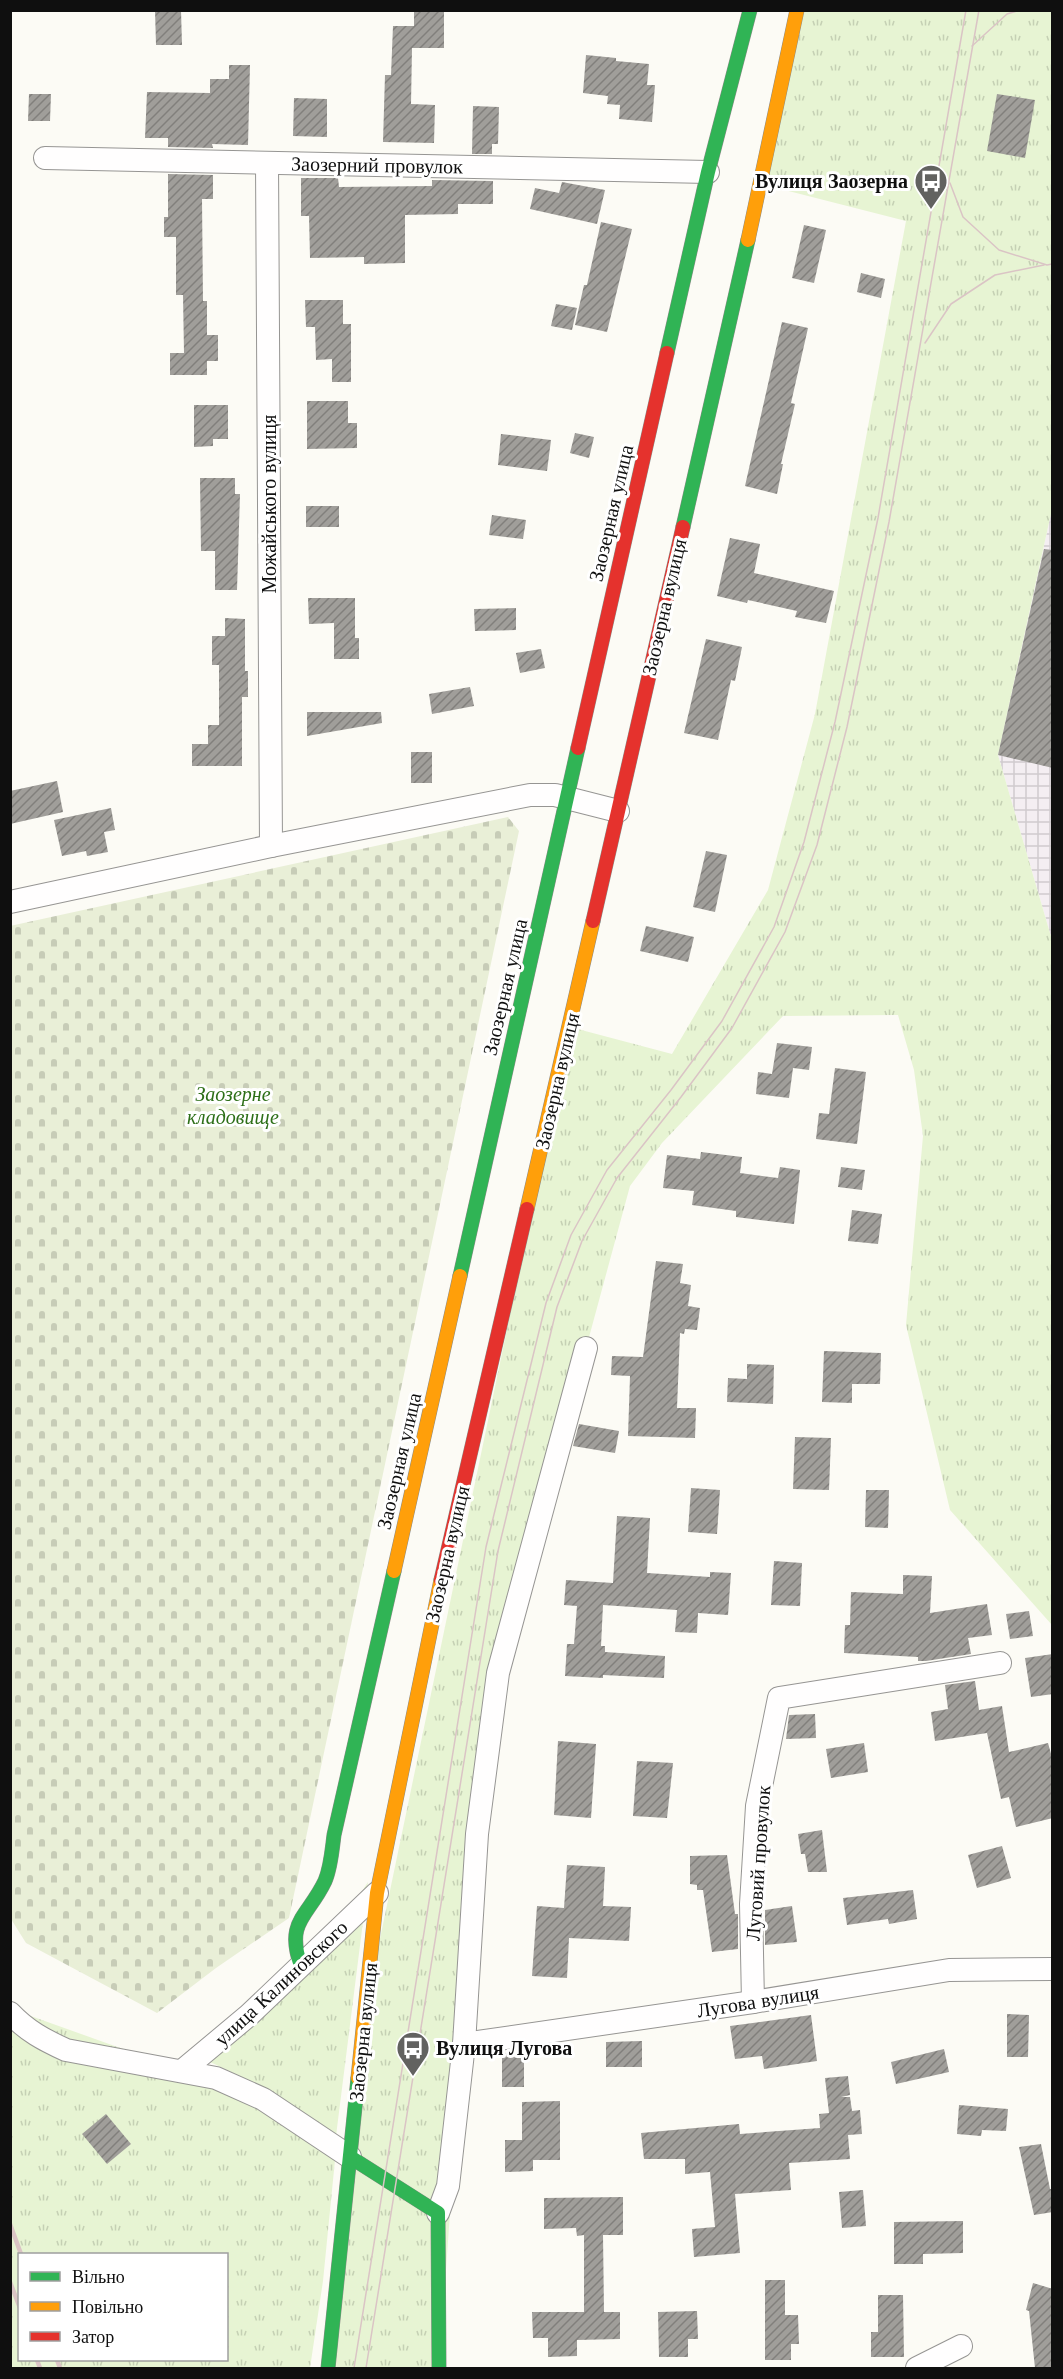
<svg xmlns="http://www.w3.org/2000/svg" width="1063" height="2379" font-family="'Libre Baskerville',serif">
<defs>
<pattern id="industrial-grid" width="8" height="8" patternUnits="userSpaceOnUse" patternTransform="scale(1.5)"><rect width="8" height="8" fill="#f4eef2"/><path d="M0 4h8M4 0v8" fill="none" stroke="#d0cbce"/></pattern>
<pattern id="grass-tufts" width="24" height="20" patternUnits="userSpaceOnUse" patternTransform="scale(1.5)"><rect width="24" height="20" fill="#e7f4d3"/><path d="M3 7l-1-3M5 7V3M7 7l1-3M15 17l-1-3M17 17v-4M19 17l1-3" fill="none" stroke="#c5d0b4"/></pattern>
<pattern id="cemetery-stones" width="16" height="16" patternUnits="userSpaceOnUse" patternTransform="scale(1.5)"><rect width="16" height="16" fill="#e9efd7"/><path d="M2 7V4a2 2 0 0 1 4 0v3zM10 15v-3a2 2 0 0 1 4 0v3z" fill="#c7ccb7"/></pattern>
<pattern id="building-hatch" width="6" height="6" patternUnits="userSpaceOnUse" patternTransform="scale(1.5)"><rect width="6" height="6" fill="#a09e9a"/><path d="M-1 1l2-2M0 6l6-6M5 7l2-2" fill="none" stroke="#817f7c"/></pattern>
</defs>
<rect width="100%" height="100%" fill="#fcfbf5"/>
<path fill="url(#industrial-grid)" d="M1052,509V940L998,755Z"/>
<g fill="url(#grass-tufts)" fill-rule="evenodd">
<path d="M800,11H1052V509L998,755L1052,940V1625L950,1510L906,1325L923,1136L914,1070L898,1015L783,1016L662,1143L630,1186L498,1673L477,1834L439,2368H328L377,1953L570,1027L672,1054L768,890L815,714L906,221L761,184Z"/>
<path d="M368,1882L336,2136L269,2090L189,2052L341,1923Z"/>
<path d="M10,2005L28,2015L165,2064L260,2109L335,2160L323,2281L310,2368H11ZM20,2254H226V2360H20Z"/>
</g>
<path fill="url(#cemetery-stones)" d="M508,817L519,831L289,1918L216,1968L157,2013L26,1943L11,1919L10,926Z"/>
<g fill="url(#building-hatch)">
<path d="M155,10H181L182,45H156Z"/>
<path d="M414,11L444,12V48H412L411,104L435,105L434,143L383,142L385,75H391L393,26H414Z"/>
<path d="M586,55L616,58V61L649,64L647,85H655L652,122L619,119L620,105L607,104L608,96L583,93Z"/>
<path d="M229,65H250L248,145L212,144L213,148L168,147V138H145L147,92L210,93V79H229Z"/>
<path d="M29,94H51L50,121H28Z"/>
<path d="M997,94L1035,100L1025,158L987,151Z"/>
<path d="M294,98L327,99V137L293,136Z"/>
<path d="M473,106L499,107L498,144H492V154H472Z"/>
<path d="M168,174L213,175V199H202L203,301H207V335H218V361H207V375H170V353H184L183,295H176V237H164V217H168Z"/>
<path d="M301,178H338L339,187L432,186V180L493,181V204H458V214L405,215V263L364,264V257L310,258L309,216H301Z"/>
<path d="M562,182L605,190L597,224L530,209L535,188L559,193Z"/>
<path d="M601,222L632,229L607,332L575,325L584,285H587Z"/>
<path d="M804,225L826,230L814,283L792,278Z"/>
<path d="M861,273L885,279L881,298L857,292Z"/>
<path d="M305,300H343V324H351V382H332V359L316,360L315,327H306Z"/>
<path d="M556,304L577,308L572,330L551,326Z"/>
<path d="M782,322L808,328L791,403L795,404L781,464H783L777,494L745,486Z"/>
<path d="M307,401H348V423H357V448L307,449Z"/>
<path d="M194,405H228V439H213V446L194,447Z"/>
<path d="M575,433L594,437L589,458L570,453Z"/>
<path d="M501,434L551,440L547,471L498,465Z"/>
<path d="M200,478H235V494H240L237,590H215V551H201Z"/>
<rect x="306" y="506" width="33" height="21"/>
<path d="M492,515L526,520L523,539L489,535Z"/>
<path d="M730,538L760,544L754,573L834,591L826,623L795,617L797,611L748,600L747,603L717,596Z"/>
<path d="M1044,549L1053,550V768L998,755Z"/>
<path d="M308,598H355V638H359V659H334V623L309,624Z"/>
<path d="M516,608V630L475,631L474,609Z"/>
<path d="M225,618L245,619V671H248V697H242V766H192V744H208V725H219V665H212V636H225Z"/>
<path d="M706,639L742,647L735,681L731,680L718,740L684,733Z"/>
<path d="M541,649L545,668L520,673L516,653Z"/>
<path d="M470,687L474,706L432,714L429,694Z"/>
<path d="M307,712H381L382,723L307,736Z"/>
<rect x="411" y="752" width="21" height="31"/>
<path d="M57,781L63,812L10,824V791Z"/>
<path d="M111,808L115,830L104,832L108,852L87,856L86,851L62,856L54,820Z"/>
<path d="M706,851L727,855L715,912L693,907Z"/>
<path d="M646,926L694,937L688,962L640,951Z"/>
<path d="M777,1043L812,1047L809,1070L793,1068L789,1098L756,1094L758,1072L772,1074Z"/>
<path d="M835,1068L866,1072L857,1144L816,1139L819,1113L829,1114Z"/>
<path d="M701,1152L742,1157L740,1173L778,1178L780,1167L800,1170L794,1224L736,1217V1211L692,1205L694,1191L663,1188L667,1155L700,1159Z"/>
<path d="M841,1167L865,1170L862,1190L838,1187Z"/>
<path d="M852,1210L882,1214L878,1244L848,1241Z"/>
<path d="M656,1261L683,1264L680,1283L691,1285L688,1306L700,1308L697,1330L685,1329L684,1334L680,1333L677,1408H696L695,1438L628,1436L630,1376L611,1375L612,1356L643,1357Z"/>
<path d="M824,1351L881,1353L880,1384H852V1403L822,1402Z"/>
<path d="M747,1364L774,1365L773,1404L727,1402L728,1378L747,1379Z"/>
<path d="M579,1424L619,1431L615,1453L573,1446Z"/>
<path d="M795,1437L831,1438L829,1490L793,1489Z"/>
<path d="M691,1488L720,1490L717,1534L688,1532Z"/>
<path d="M866,1490H889L888,1528L865,1527Z"/>
<path d="M617,1516L650,1518L647,1573L710,1577V1572L731,1573L728,1615L698,1613L697,1633L675,1632L677,1610L603,1605L601,1646H605V1652L665,1656L664,1678L603,1675V1678L565,1676L567,1644H574L577,1606L564,1605L566,1580L613,1583Z"/>
<path d="M774,1561L802,1563L800,1606L771,1605Z"/>
<path d="M903,1575L932,1576L930,1613L987,1604L992,1635L968,1638L971,1654L926,1661H918V1657L844,1653L845,1625H850L851,1592L903,1594Z"/>
<path d="M1029,1611L1033,1636L1010,1639L1006,1614Z"/>
<path d="M1053,1654V1694L1031,1697L1025,1658Z"/>
<path d="M975,1681L979,1710L1002,1706L1009,1752L1048,1743L1053,1761V1818L1016,1827L1009,1797L1001,1799L987,1733L935,1741L931,1712L948,1709L945,1685Z"/>
<path d="M815,1714L816,1738L786,1739L789,1715Z"/>
<path d="M558,1741L596,1744L591,1818L554,1815Z"/>
<path d="M864,1743L868,1772L831,1778L826,1749Z"/>
<path d="M637,1761L673,1763L667,1818L633,1816Z"/>
<path d="M822,1830L827,1872H808L805,1854H801L798,1834Z"/>
<path d="M1002,1846L1011,1878L977,1888L968,1855Z"/>
<path d="M727,1855L735,1914H738V1949L712,1952L703,1890H697V1885L690,1884V1856Z"/>
<path d="M567,1865L605,1867L603,1906L631,1907L629,1941L569,1938L567,1978L532,1976L537,1906L564,1908Z"/>
<path d="M913,1890L917,1919L889,1924L888,1919L847,1925L843,1898Z"/>
<path d="M792,1906L797,1942L765,1945V1910Z"/>
<path d="M1007,2014L1029,2015L1028,2057H1007Z"/>
<path d="M811,2015L817,2061L764,2069L762,2056L735,2059L730,2026Z"/>
<path d="M642,2041V2067H606V2042Z"/>
<path d="M944,2049L949,2072L896,2084L891,2062Z"/>
<path d="M524,2052V2087H502V2053Z"/>
<path d="M848,2076L850,2095L841,2097H850L852,2111L860,2110L862,2134L848,2135L850,2159L789,2163L791,2190L735,2194L740,2253L694,2257L692,2229L715,2227L710,2172L685,2174V2159H644L641,2133L739,2124L740,2134L820,2128L819,2114L829,2113L825,2078Z"/>
<path d="M560,2101V2160H533V2171L505,2172V2140H522V2102Z"/>
<path d="M959,2105L1008,2109L1006,2131L982,2130L981,2136L957,2134Z"/>
<path d="M106,2114L131,2144L107,2164L82,2134Z"/>
<path d="M1041,2144L1050,2189H1053V2212L1034,2215L1019,2147Z"/>
<path d="M863,2190L866,2226L842,2228L839,2192Z"/>
<path d="M623,2197V2235H603L604,2312H620V2339L577,2340V2356L548,2357V2338H533L532,2312H584V2235L577,2236L576,2228L544,2229V2198Z"/>
<path d="M963,2221V2253L923,2254V2264H894V2222Z"/>
<path d="M765,2280H785V2315H798L799,2344H791V2360H765Z"/>
<path d="M1033,2283L1053,2289V2368H1035L1029,2311L1026,2310Z"/>
<path d="M878,2295H903L904,2357H871V2332H878Z"/>
<path d="M697,2311L698,2339H688V2357H659L658,2312Z"/>
</g>
<g fill="none" stroke-linecap="round" stroke-linejoin="round">
<defs>
<g id="street">
<path d="M45,158L708,172"/>
<path d="M267,163L271,846"/>
<path d="M10,902L271,846L530,795H555L618,811"/>
<path d="M753,2002L751,1904L757,1806L779,1698L1000,1663"/>
<path d="M10,2013C27,2031 44,2040 66,2050L216,2078L263,2099L350,2157"/>
<path d="M464,2044L753,2002L949,1970L1052,1969"/>
<path d="M182,2071L249,2015L377,1893"/>
<path d="M438,2213L448,2186L464,2044L477,1834L498,1673L586,1348"/>
<path d="M917,2368L961,2346"/>
</g>
<g id="fast">
<path d="M667,353L708,172L750,10"/>
<path d="M683,527L748,240"/>
<path d="M460,1276L578,748"/>
<path d="M301,1966C285,1921 308,1917 325,1881C331,1867 332,1850 334,1835L394,1571"/>
<path d="M350,2157L438,2213L439,2368"/>
<path d="M328,2368L358,2078"/>
</g>
<g id="slow">
<path d="M748,240L797,10"/>
<path d="M527,1209L593,921"/>
<path d="M394,1571L460,1276"/>
<path d="M358,2078L377,1893L441,1580"/>
</g>
<g id="jam">
<path d="M578,748L667,353"/>
<path d="M593,921L683,527"/>
<path d="M441,1580L527,1209"/>
</g>
</defs>
<use href="#street" stroke="#969593" stroke-width="24"/>
<use href="#fast" stroke="#8c8c89" stroke-width="15"/>
<use href="#slow" stroke="#8c8c89" stroke-width="15"/>
<use href="#jam" stroke="#8c8c89" stroke-width="15"/>
<use href="#street" stroke="#fffefe" stroke-width="22"/>
<use href="#fast" stroke="#30b455" stroke-width="14"/>
<use href="#slow" stroke="#ff9f0a" stroke-width="14"/>
<use href="#jam" stroke="#e5322d" stroke-width="14"/>
<g stroke="#dac4c5" stroke-width="1.5">
<path d="M972,46L1007,14L1020,10"/>
<path d="M950,183L963,217L999,250L1047,265L1052,264"/>
<path d="M925,343L951,304L995,275L1044,265"/>
<path d="M354,2368L486,1547L546,1303L571,1235L607,1170L671,1090L722,1021L774,927L804,842L835,722L878,518L966,10"/>
<path d="M366,2368L498,1551L557,1307L582,1241L617,1178L681,1097L732,1028L785,932L817,845L847,727L889,522L979,10"/>
</g>
<g stroke="#dac4c5" stroke-width="4.5">
<path d="M10,2224L21,2254"/>
<path d="M10,2282L20,2308"/>
<path d="M37,2360L40,2368"/>
<path d="M57,2360L60,2368"/>
</g>
</g>
<defs>
<symbol id="bus-pin" viewBox="-11 -11 22 30"><path d="M0 17L-7.5 6A9.5 9.5 0 1 1 7.5 6Z" fill="#626260" stroke="#fff"/><path d="M-5-6H5V4H4V6H2V4H-2V6H-4V4H-5ZM-3.5-4V0h7V-4ZM-3.5 1.2v1.5H-2V1.2ZM2 1.2v1.5H3.5V1.2Z" fill="#fff"/></symbol>
</defs>
<g fill-rule="evenodd">
<use href="#bus-pin" x="912" y="162" width="38" height="52"/>
<use href="#bus-pin" x="394" y="2029" width="38" height="52"/>
</g>
<g text-anchor="middle" dominant-baseline="central" stroke-width="6" stroke-linejoin="round" paint-order="stroke">
<g font-size="20" fill="#0f0f0f" stroke="#fff">
<text transform="translate(377 165) rotate(1)">Заозерний провулок</text>
<text transform="translate(269 504) rotate(-90)">Можайського вулиця</text>
<text transform="translate(611 513) rotate(-77)">Заозерная улица</text>
<text transform="translate(664 607) rotate(-77)">Заозерна вулиця</text>
<text transform="translate(505 987) rotate(-77)">Заозерная улица</text>
<text transform="translate(557 1081) rotate(-77)">Заозерна вулиця</text>
<text transform="translate(399 1461) rotate(-77)">Заозерная улица</text>
<text transform="translate(447 1554) rotate(-77)">Заозерна вулиця</text>
<text transform="translate(758 1863) rotate(-86)">Луговий провулок</text>
<text transform="translate(281 1983) rotate(-43)">улица Калиновского</text>
<text transform="translate(758 2001) rotate(-9)">Лугова вулиця</text>
<text transform="translate(363 2032) rotate(-84)">Заозерна вулиця</text>
</g>
<g font-size="20" font-weight="bold" fill="#0f0f0f" stroke="#fff" text-anchor="end">
<text x="908" y="181">Вулиця Заозерна</text>
<text x="436" y="2048" text-anchor="start">Вулиця Лугова</text>
</g>
<g font-size="20" font-style="italic" fill="#2d6f18" stroke="#fff">
<text x="233" y="1094">Заозерне<tspan x="233" dy="23">кладовище</tspan></text>
</g>
</g>
<rect width="1063" height="2379" fill="none" stroke="#0f0f0f" stroke-width="24"/>
<rect x="18" y="2253" width="210" height="108" fill="#ffffff" stroke="#9f9f9f" stroke-width="1.5"/>
<rect x="30" y="2272" width="30" height="9" fill="#30b455" stroke="#9f9f9f" stroke-width="1.5"/>
<text x="72" y="2283" font-size="18" fill="#0f0f0f">Вільно</text>
<rect x="30" y="2302" width="30" height="9" fill="#ff9f0a" stroke="#9f9f9f" stroke-width="1.5"/>
<text x="72" y="2313" font-size="18" fill="#0f0f0f">Повільно</text>
<rect x="30" y="2332" width="30" height="9" fill="#e5322d" stroke="#9f9f9f" stroke-width="1.5"/>
<text x="72" y="2343" font-size="18" fill="#0f0f0f">Затор</text>
</svg>
